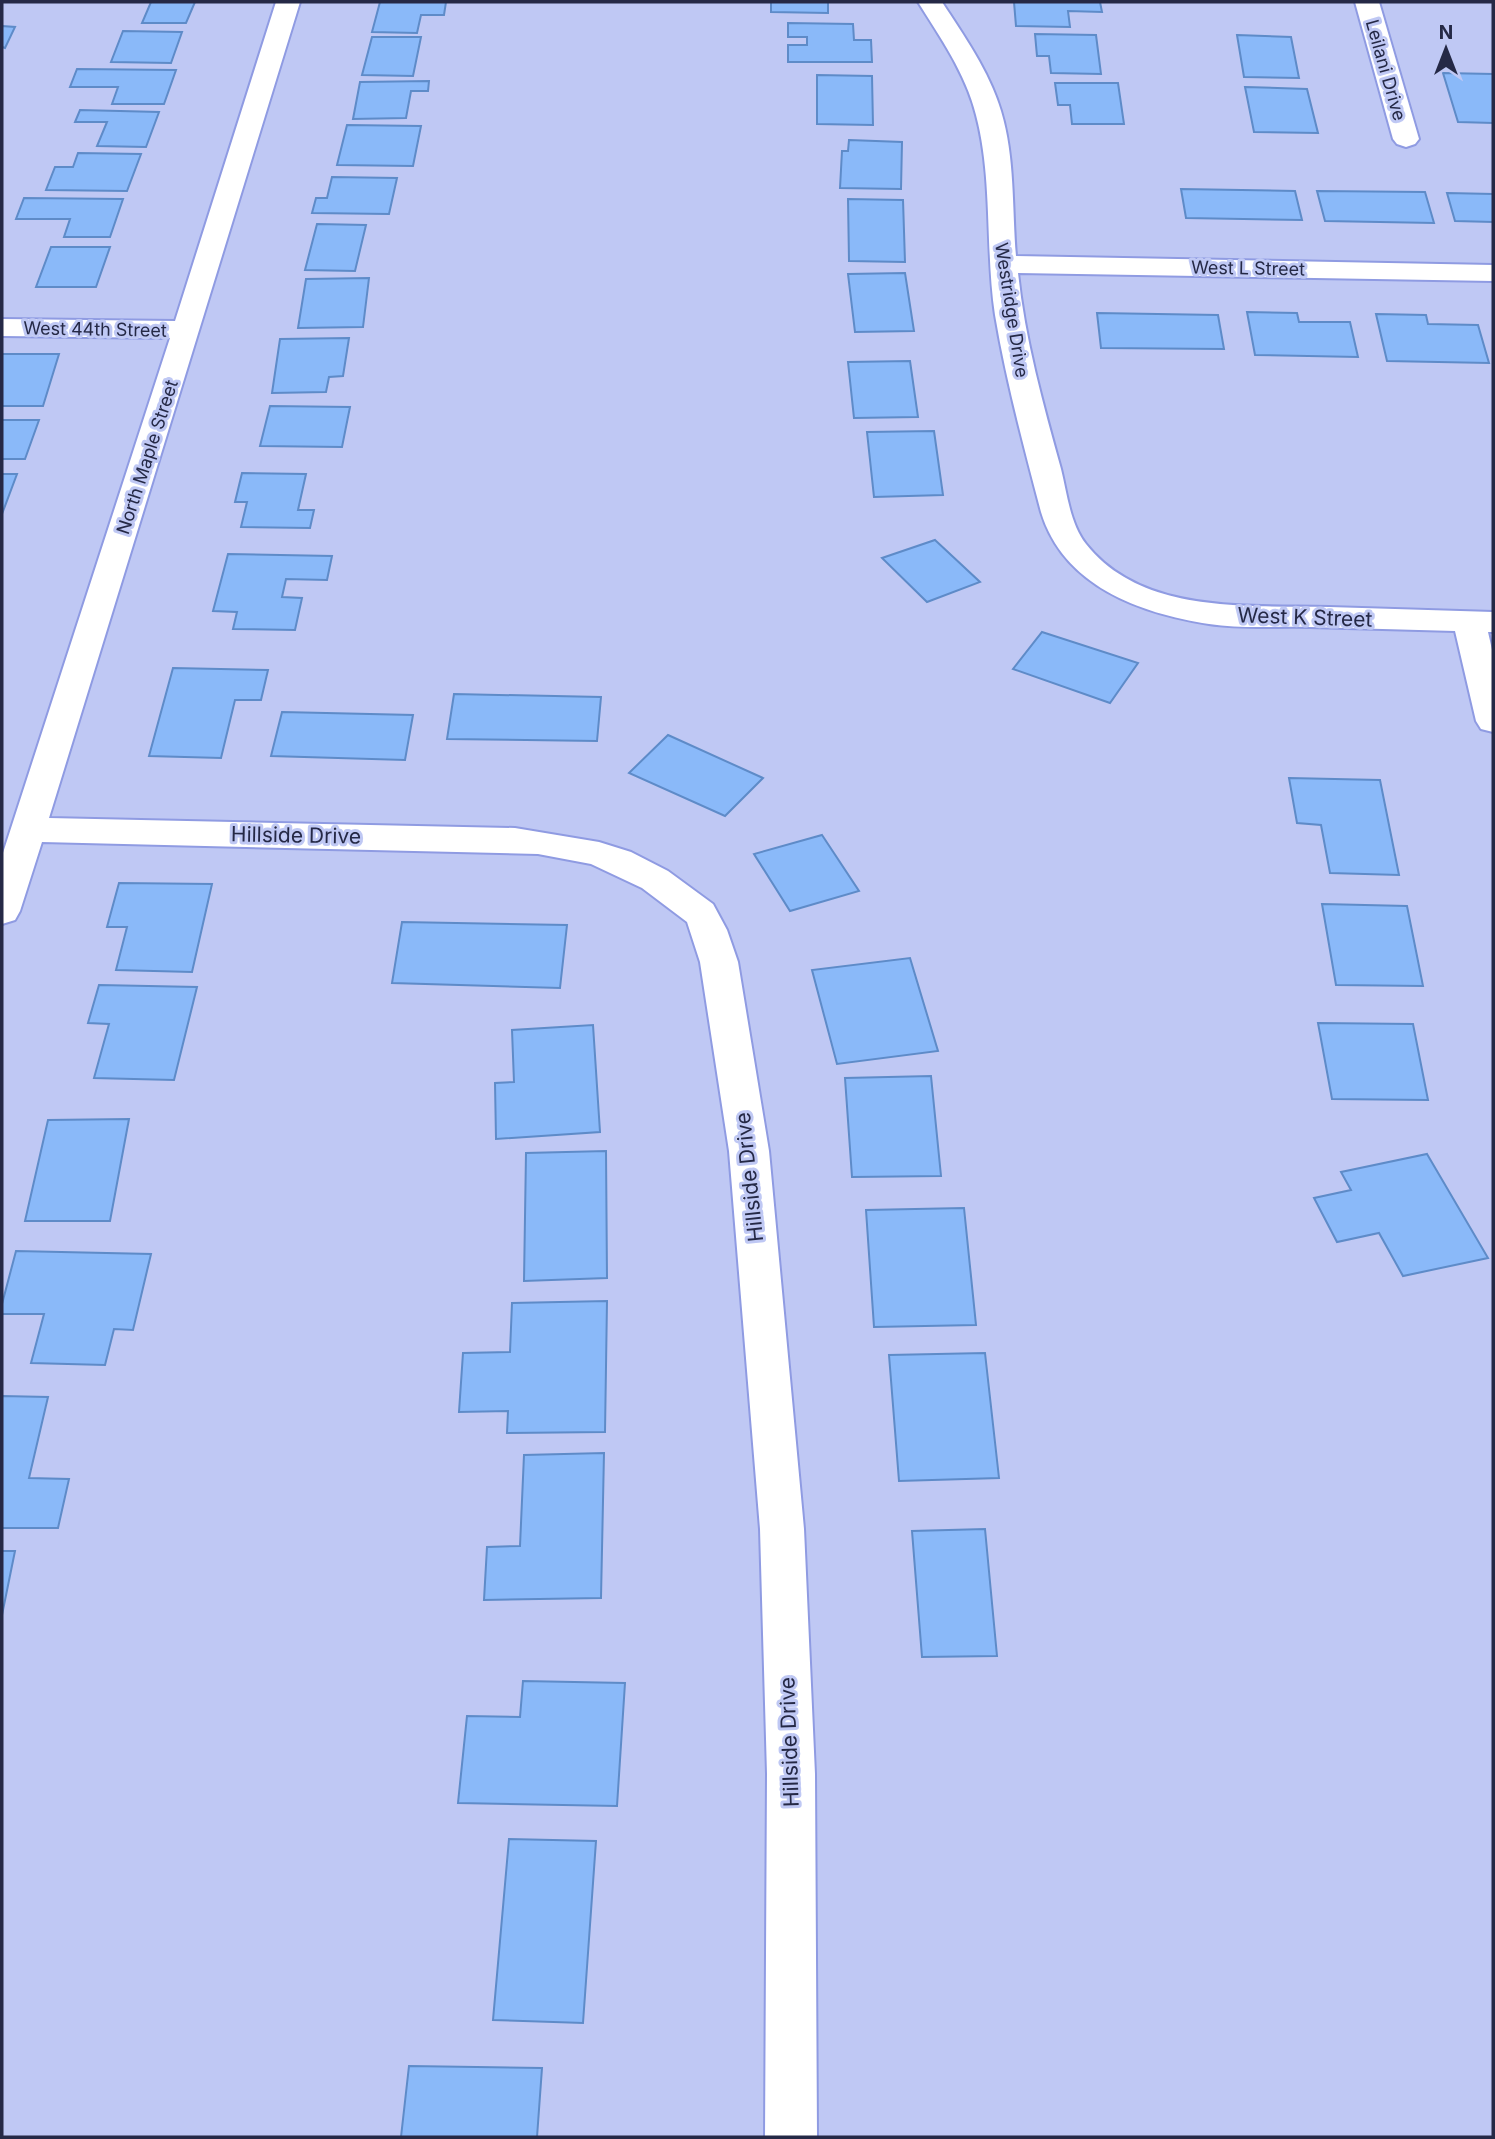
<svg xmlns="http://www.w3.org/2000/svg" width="1495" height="2139" font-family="Inter,sans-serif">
<rect width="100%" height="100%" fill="#bfc8f4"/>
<g fill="#8ab9f9" stroke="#5e8bc8" stroke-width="2">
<path d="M151,2H195L186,23H142Z"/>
<path d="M380,2H446L444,15H421L417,33L372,32Z"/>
<path d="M771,2H828V13L771,12Z"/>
<path d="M1014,2H1100L1102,12L1068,11L1070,27L1016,26Z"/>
<path d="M788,23L853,24L854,40H871L872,62H788V45H807V37H788Z"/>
<path d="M2,26L15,27L5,48L2,47Z"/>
<path d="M123,31L182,32L171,63L111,62Z"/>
<path d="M1035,34L1096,35L1101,74L1051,73L1049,56H1037Z"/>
<path d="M1237,35L1291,37L1299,78L1244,77Z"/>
<path d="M372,37H421L413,76L362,75Z"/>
<path d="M77,69L176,70L164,104H112L118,87H70Z"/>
<path d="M1443,73L1493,74V123L1458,122Z"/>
<path d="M817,75L872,76L873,125L817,124Z"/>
<path d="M429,81L428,91H411L406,118L353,119L360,82Z"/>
<path d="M1055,83H1118L1124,124H1072L1070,105H1058Z"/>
<path d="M1245,87L1307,89L1318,133L1254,132Z"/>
<path d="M80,110L159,112L146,147L97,146L107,122H75Z"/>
<path d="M347,125L421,126L413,166L337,165Z"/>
<path d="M849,140L902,142L901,189L840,188L842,151H848Z"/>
<path d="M78,153L141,154L127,191L46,190L55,167H73Z"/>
<path d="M332,177L397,178L389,214L312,213L316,198H327Z"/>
<path d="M1181,189L1295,191L1302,220L1186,218Z"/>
<path d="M1317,191L1425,192L1434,223L1325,221Z"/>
<path d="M1447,193L1493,194V222L1455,221Z"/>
<path d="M24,198L123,199L110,237H64L70,219H16Z"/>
<path d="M848,199L903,200L905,262L849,261Z"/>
<path d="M317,224L366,225L355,271L305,270Z"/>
<path d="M51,247H110L96,287H36Z"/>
<path d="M905,273L914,331L855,332L848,274Z"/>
<path d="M369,278L363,327L298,328L306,279Z"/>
<path d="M1247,312L1297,313L1299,322H1350L1358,357L1255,355Z"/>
<path d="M1097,313L1218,315L1224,349L1101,348Z"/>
<path d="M1376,314L1426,315L1428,324L1478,325L1489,363L1387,361Z"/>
<path d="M349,338L343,376L329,377L326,392L272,393L280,339Z"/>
<path d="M2,354H59L43,406H2Z"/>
<path d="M910,361L918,417L854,418L848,362Z"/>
<path d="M270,406L350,407L342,447L260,446Z"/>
<path d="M2,420H39L25,459H2Z"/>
<path d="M934,431L943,495L874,497L867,432Z"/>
<path d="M242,473L306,474L298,510H314L310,528L241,527L247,502H235Z"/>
<path d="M2,474H17L2,514Z"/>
<path d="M935,540L980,582L927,602L882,558Z"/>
<path d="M228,554L332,556L327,580L286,579L282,597L302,598L295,630L233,629L237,612L213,611Z"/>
<path d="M1042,632L1138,663L1110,703L1013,669Z"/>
<path d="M173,668L268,670L261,700H235L221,758L149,756Z"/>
<path d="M454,694L601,697L597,741L447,739Z"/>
<path d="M282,712L413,715L405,760L271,756Z"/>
<path d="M668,735L763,778L725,816L629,773Z"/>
<path d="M1289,778L1380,780L1399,875L1330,873L1321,825L1297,823Z"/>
<path d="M822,835L859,891L790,911L754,854Z"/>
<path d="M119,883L212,884L192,972L116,970L127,927H107Z"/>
<path d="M1322,904L1407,906L1423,986L1336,985Z"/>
<path d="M402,922L567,925L560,988L392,983Z"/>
<path d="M910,958L938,1051L837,1064L812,970Z"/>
<path d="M99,985L197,987L174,1080L94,1078L109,1024L88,1023Z"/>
<path d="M1318,1023L1413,1024L1428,1100L1332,1099Z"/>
<path d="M593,1025L600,1132L496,1139L495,1083L514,1082L512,1030Z"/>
<path d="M931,1076L941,1176L852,1177L845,1078Z"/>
<path d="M129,1119L110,1221H25L48,1120Z"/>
<path d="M606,1151L607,1278L524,1281L526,1153Z"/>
<path d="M1427,1154L1488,1258L1403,1276L1379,1233L1337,1242L1314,1198L1351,1190L1341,1172Z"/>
<path d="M964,1208L976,1325L874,1327L866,1210Z"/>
<path d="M16,1251L151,1254L133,1330L114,1329L105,1365L31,1363L44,1314H2V1304Z"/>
<path d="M607,1301L605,1432L507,1433L508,1411L459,1412L463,1353L510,1352L512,1303Z"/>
<path d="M985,1353L999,1478L899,1481L889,1355Z"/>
<path d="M2,1396L48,1397L29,1478L69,1479L58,1528H2Z"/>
<path d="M604,1453L601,1598L484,1600L487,1547L520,1546L524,1455Z"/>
<path d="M985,1529L997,1656L922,1657L912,1531Z"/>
<path d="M2,1551H15L2,1615Z"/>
<path d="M523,1681L625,1683L617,1806L458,1803L467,1716L520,1717Z"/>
<path d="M509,1839L596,1841L583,2023L493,2020Z"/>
<path d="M409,2066L542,2068L537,2137H401Z"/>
</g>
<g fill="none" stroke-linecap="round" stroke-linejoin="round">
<defs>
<g id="minor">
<path d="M276,2H300L49,818L515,828L599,842L631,852L668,871L713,904L727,930L738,962L769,1151L804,1529L815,1774L817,2137H765L767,1774L760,1529L729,1151L700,962L687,922L642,888L591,864L538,854L42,842L20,911L15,920L2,924V856L170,338L2,336V319L175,321Z"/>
<path d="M918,2H942C964,36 989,71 1001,111C1015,157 1012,208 1016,256L1493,265V281L1018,273C1025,340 1043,404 1061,469C1067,493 1070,524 1086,544C1142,615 1249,605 1329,607C1384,609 1439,610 1493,612V632H1488L1493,654V732L1481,729L1476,721L1455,631C1407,630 1358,628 1310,627C1277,626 1241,629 1209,624C1138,613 1063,585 1041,512C1024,447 1006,381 995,315C985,249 993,179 976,115C966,74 940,37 918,2Z"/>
<path d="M1355,2H1379L1419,139L1415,144L1406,147L1397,144L1393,139Z"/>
</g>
</defs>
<use href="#minor" stroke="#8f9be2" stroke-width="4"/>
<use href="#minor" fill="#fff" fill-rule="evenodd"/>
</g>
<g text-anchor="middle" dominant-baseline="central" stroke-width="6" stroke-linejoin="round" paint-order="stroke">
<g font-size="18" fill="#252946" stroke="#bfc8f4">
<text transform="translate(1386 70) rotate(74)">Leilani Drive</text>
<text transform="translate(1248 268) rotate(1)">West L Street</text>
<text transform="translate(1012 310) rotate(81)">Westridge Drive</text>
<text transform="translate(95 329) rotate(1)">West 44th Street</text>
<text transform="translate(147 457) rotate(-72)">North Maple Street</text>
</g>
<g font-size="21" fill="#252946" stroke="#bfc8f4">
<text transform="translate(1305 617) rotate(2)">West K Street</text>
<text transform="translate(296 835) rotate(1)">Hillside Drive</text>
<text transform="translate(749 1177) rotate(-96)">Hillside Drive</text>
<text transform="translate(789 1742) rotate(-92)">Hillside Drive</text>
</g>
</g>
<rect width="1495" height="2139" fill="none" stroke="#252946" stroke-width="7"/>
<g transform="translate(1446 49)" stroke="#bfc8f4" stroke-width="5" paint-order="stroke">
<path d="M0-5L12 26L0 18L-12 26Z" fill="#252946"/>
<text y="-10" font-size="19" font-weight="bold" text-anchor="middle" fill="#252946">N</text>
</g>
</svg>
